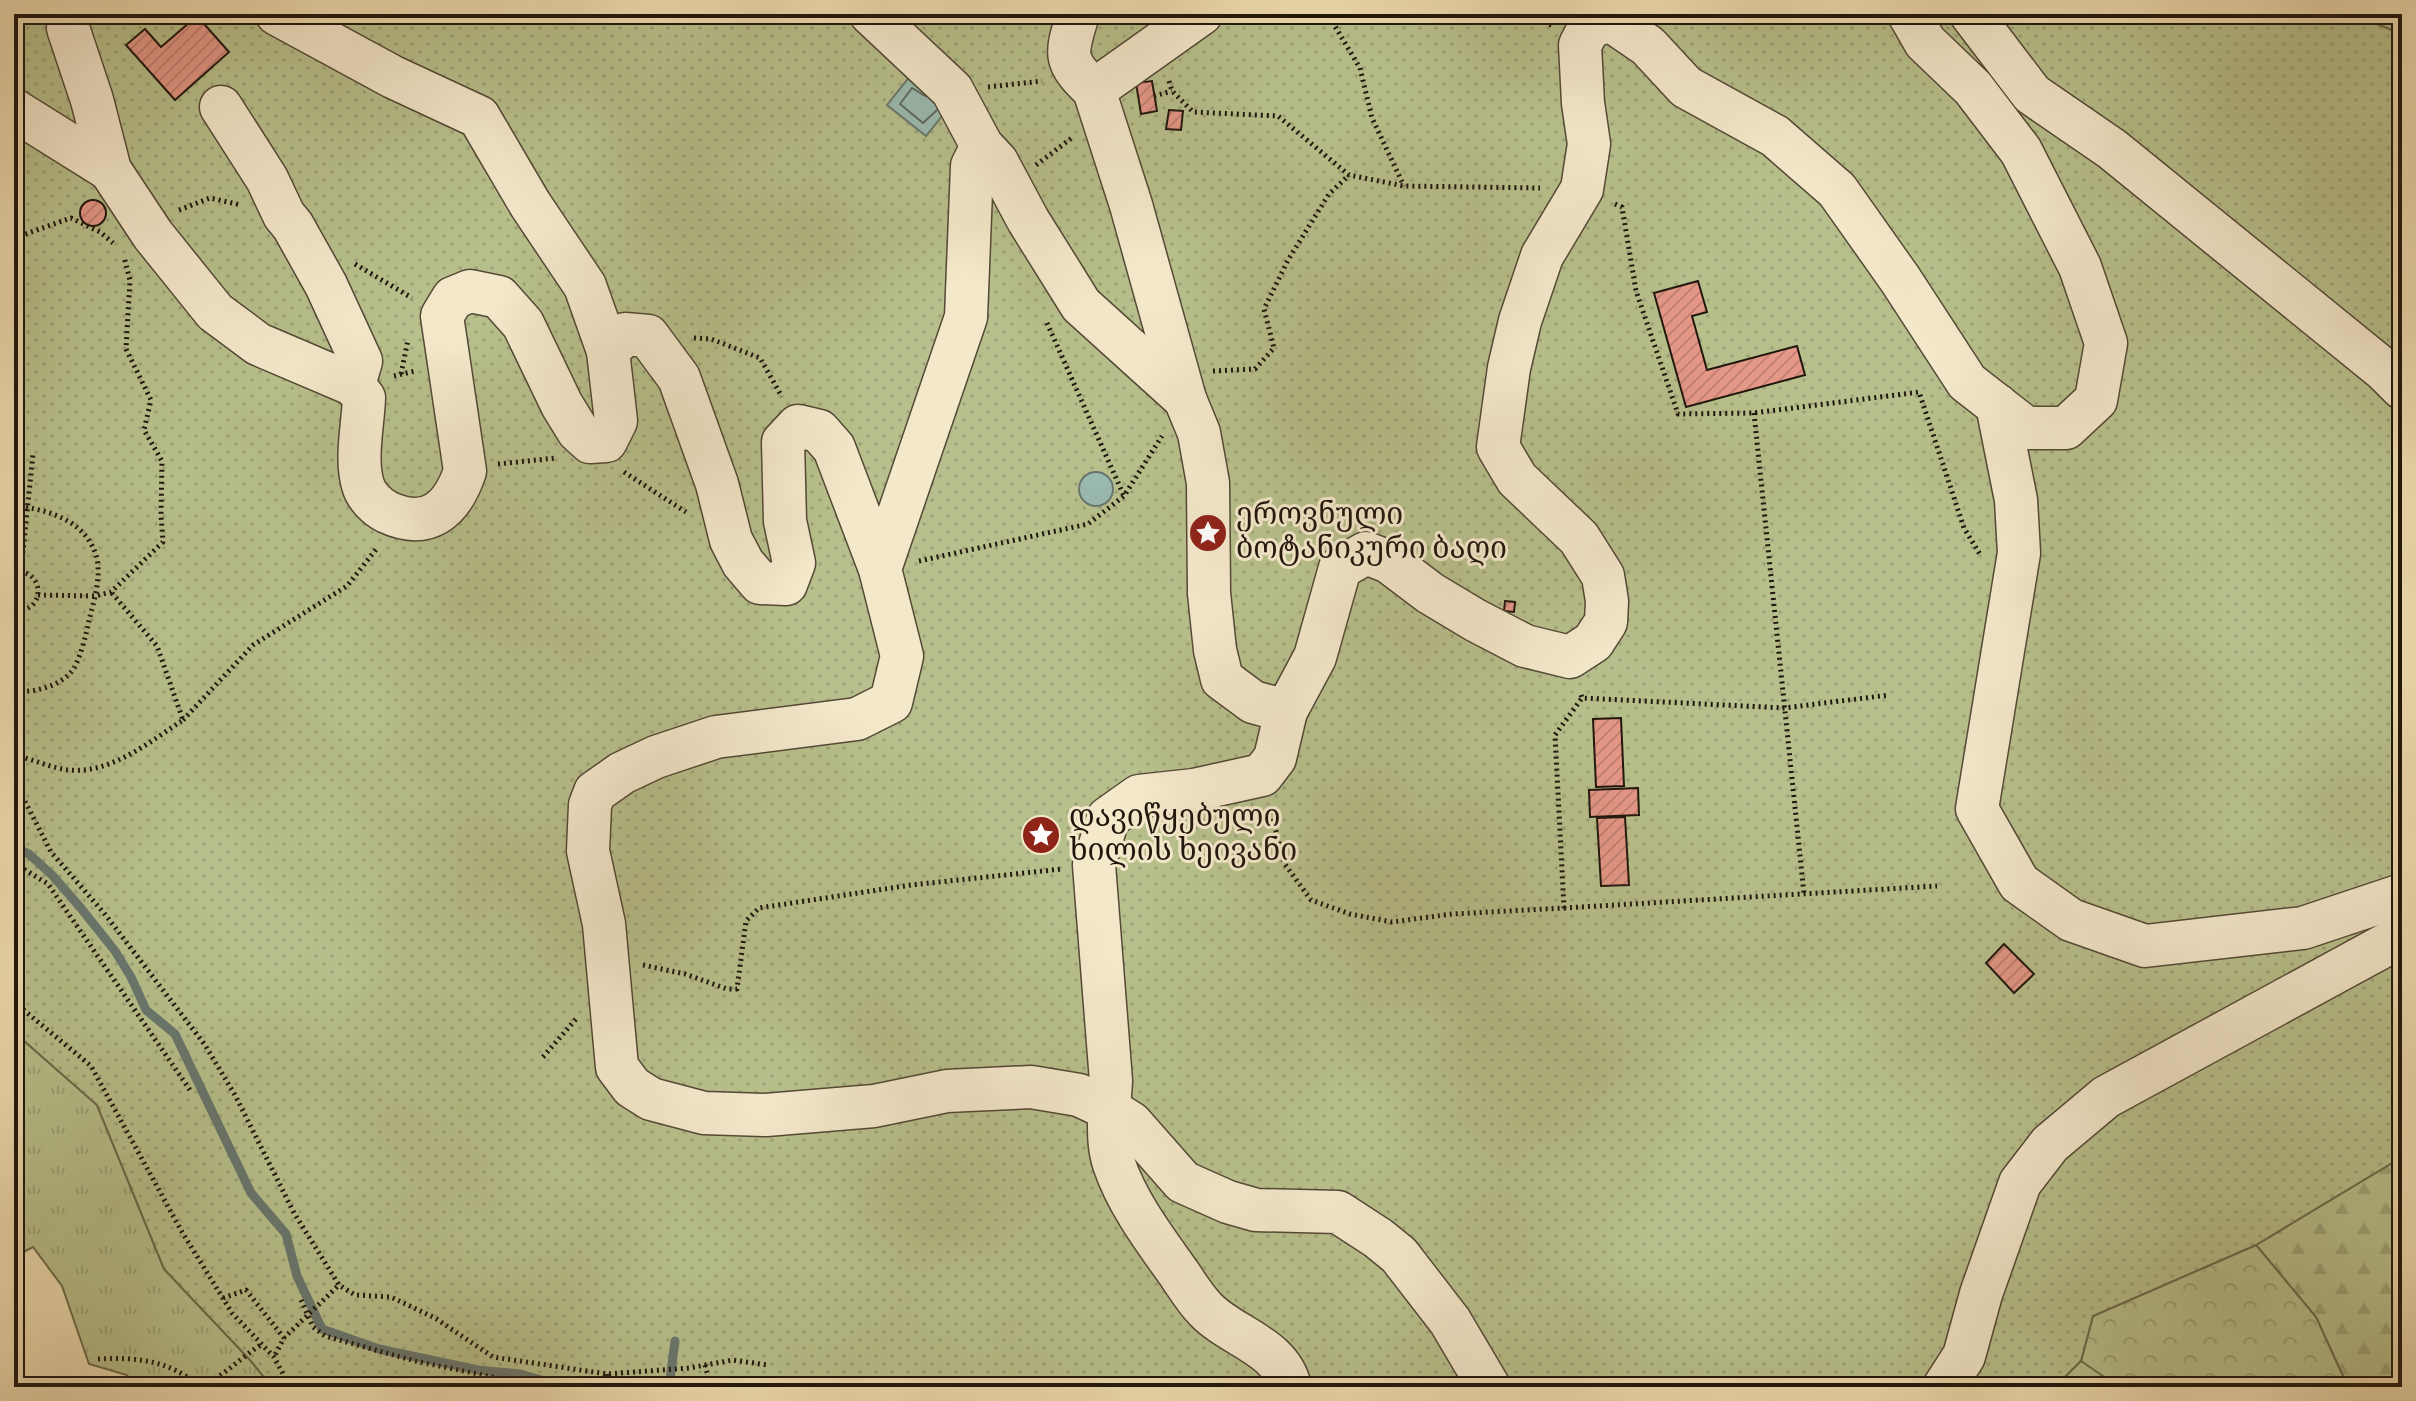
<svg xmlns="http://www.w3.org/2000/svg" width="2416" height="1401" font-family="'Sorts Mill Goudy','Noto Serif Georgian',serif">
<defs>
<pattern id="grass-tufts" width="24" height="20" patternUnits="userSpaceOnUse" patternTransform="scale(2)"><rect width="24" height="20" fill="#b7c08c"/><path d="M3 7l-1-3M5 7V3M7 7l1-3M15 17l-1-3M17 17v-4M19 17l1-3" fill="none" stroke="#9da478"/></pattern>
<pattern id="forest-firs" width="22" height="20" patternUnits="userSpaceOnUse" patternTransform="scale(2)"><rect width="22" height="20" fill="#b7c08c"/><path d="M5 1l3.5 6h-7zM16 11l3.5 6h-7z" fill="#9da478"/></pattern>
<pattern id="park-crowns" width="20" height="18" patternUnits="userSpaceOnUse" patternTransform="scale(2)"><rect width="20" height="18" fill="#b7c08c"/><path d="M2 6a3 3 0 1 1 6 0M12 15a3 3 0 1 1 6 0" fill="none" stroke="#9da478"/></pattern>
<pattern id="garden-dots" width="8" height="8" patternUnits="userSpaceOnUse" patternTransform="scale(2)"><rect width="8" height="8" fill="#b7c08c"/><path d="M2 2h.1M6 6h.1" fill="none" stroke="#9da478" stroke-width="1.8" stroke-linecap="round"/></pattern>
<pattern id="building-hatch" width="6" height="6" patternUnits="userSpaceOnUse" patternTransform="scale(2)"><rect width="6" height="6" fill="#e69888"/><path d="M-1 1l2-2M0 6l6-6M5 7l2-2" fill="none" stroke="#c58274"/></pattern>
</defs>
<rect width="100%" height="100%" fill="#eedcaf"/>
<filter id="stains"><feTurbulence type="fractalNoise" baseFrequency=".0025" numOctaves="4"/><feColorMatrix values="0 0 0 0 .2 0 0 0 0 .09 0 0 0 0 .02 0 0 0 .5 -.17"/></filter>
<radialGradient id="worn" r=".72"><stop offset=".6" stop-color="#630" stop-opacity="0"/><stop offset="1" stop-color="#630" stop-opacity=".3"/></radialGradient>
<g fill="url(#grass-tufts)" stroke="#6c6b4c" stroke-width="2">
<path d="M2351,14H2402V34L2357,16Z"/>
<path d="M14,1032L97,1105L164,1269L250,1360L272,1387H136L127,1375L89,1364L62,1286L33,1247L14,1257Z"/>
</g>
<path fill="url(#forest-firs)" stroke="#6c6b4c" stroke-width="2" d="M2402,1157V1387H2348L2316,1317L2256,1245Z"/>
<path fill="url(#park-crowns)" stroke="#6c6b4c" stroke-width="2" d="M2256,1245L2316,1317L2348,1387H2055L2081,1361L2093,1316Z"/>
<path fill="url(#garden-dots)" stroke="#6c6b4c" stroke-width="2" d="M14,14H2351L2402,34V1157L2256,1245L2093,1316L2081,1361L2055,1387H272L250,1360L164,1269L97,1105L14,1032Z"/>
<path fill="#b7c08c" stroke="#6c6b4c" stroke-width="2" d="M2081,1361L2116,1385V1387H2055Z"/>
<g fill="#9abab0" stroke="#69786f" stroke-width="2">
<path d="M911,75L950,106L926,136L887,105Z"/>
<circle cx="1096" cy="489" r="17"/>
</g>
<g fill="none" stroke-linecap="round" stroke-linejoin="round">
<path stroke="#5d685e" stroke-width="2" d="M925,96L912,88L900,104L923,123L937,110"/>
<g stroke="#69786f" stroke-width="9">
<path d="M14,847L29,854L53,876L80,907L115,951L131,977L146,1010L175,1034L251,1193L286,1234L297,1276L322,1329L379,1349L478,1370L520,1374L566,1387"/>
<path d="M669,1387L675,1341"/>
<path d="M714,1387L724,1384L745,1387"/>
</g>
</g>
<g fill="url(#building-hatch)" stroke="#20160d" stroke-width="2">
<path d="M197,16L229,52L175,100L126,45L145,29L161,47Z"/>
<path d="M1152,81L1157,111L1141,114L1136,83Z"/>
<path d="M1169,110L1183,111L1181,130L1166,129Z"/>
<circle cx="93" cy="213" r="13"/>
<path d="M1698,281L1707,312L1692,316L1707,370L1797,346L1805,375L1686,407L1654,293Z"/>
<path d="M1505,601L1515,602L1514,612L1504,611Z"/>
<path d="M1621,718L1624,786L1596,787L1593,719Z"/>
<path d="M1638,788L1639,815L1590,817L1589,790Z"/>
<path d="M1625,817L1629,885L1601,886L1597,818Z"/>
<path d="M2004,944L2034,974L2014,993L1986,963Z"/>
</g>
<g fill="none" stroke-linecap="round" stroke-linejoin="round">
<defs>
<g id="minor">
<path d="M277,14L393,77L479,117L530,204L585,286L608,351"/>
<path d="M871,14L952,90L982,146L997,162L1028,220L1081,305L1185,399"/>
<path d="M1078,14C1066,54 1062,60 1094,90"/>
<path d="M1201,14L1094,90L1131,205L1185,399L1199,433L1208,483L1209,593L1215,650L1222,679L1253,702L1286,711L1275,758L1262,775L1194,790L1139,796L1108,818L1094,865L1111,1081L1109,1109L1131,1123L1183,1182L1228,1202L1256,1210L1338,1212L1378,1238L1399,1255L1450,1321L1489,1387"/>
<path d="M1971,14L2032,94L2112,149L2384,370L2402,388"/>
<path d="M68,28L92,100L110,170L153,235L215,312L258,344L354,385L364,398C363,425 355,459 363,485C366,496 377,507 387,512C428,531 452,510 465,471L442,316L453,298L470,291L499,297L523,324L562,405L578,431L590,442L606,441L616,421L608,351L625,334L648,336L679,378L717,484L731,540L743,563L760,583L786,584L794,563L785,521L783,442L798,426L819,431L834,448L880,569"/>
<path d="M221,107L267,179L284,215L293,226L326,285L361,361L354,385"/>
<path d="M14,110L110,170"/>
<path d="M982,146L972,166L966,317L880,569L902,656L891,702L857,719L716,737L656,757L622,773L595,792L590,805L588,851L604,924L617,1067L632,1087L651,1099L704,1113L766,1115L874,1106L947,1091L1031,1087L1079,1095L1109,1109C1109,1128 1108,1147 1114,1164C1128,1205 1156,1241 1180,1275C1188,1287 1196,1300 1206,1310C1232,1337 1281,1346 1290,1387"/>
<path d="M1997,405L2016,500L2019,553L1977,809L2019,883L2071,920L2145,946L2303,928L2402,895"/>
<path d="M1286,711L1315,657L1340,568L1366,553L1389,562L1430,593L1475,620L1525,646L1570,657L1593,642L1606,622L1607,601L1603,576L1579,538L1517,479L1498,447L1509,368L1520,321L1542,256L1582,189L1589,144L1583,103L1580,45L1589,28L1610,20L1648,46L1686,87L1775,136L1837,190L1900,279L1967,382L2026,428H2066L2096,400L2106,343L2080,267L2021,151L1973,88L1925,42L1909,14"/>
<path d="M1944,1387L1964,1356L1981,1294L2020,1183L2050,1144L2106,1097L2402,936"/>
</g>
</defs>
<use href="#minor" stroke="#544836" stroke-width="45"/>
<g stroke="#20160d" stroke-width="5" stroke-dasharray="2 4" stroke-linecap="butt">
<path d="M1323,14L1333,23L1360,68L1372,118L1404,186"/>
<path d="M1528,14L1553,26"/>
<path d="M1169,81L1172,91L1193,112L1278,116L1349,175L1404,186L1540,188"/>
<path d="M988,87L1042,81"/>
<path d="M1154,96L1172,91"/>
<path d="M1036,165L1073,137"/>
<path d="M1615,204L1622,207L1636,291L1678,414L1754,413L1919,392L1964,528L1981,556"/>
<path d="M179,210L210,198L241,205"/>
<path d="M14,238L71,218L100,232L113,243"/>
<path d="M355,264L412,298"/>
<path d="M1047,323L1124,496"/>
<path d="M694,338L711,339L760,358L782,397"/>
<path d="M1213,371L1255,369L1274,348L1264,309L1288,260L1329,194L1349,175"/>
<path d="M401,374L408,340"/>
<path d="M394,376L415,371"/>
<path d="M1754,413L1804,894"/>
<path d="M498,464L556,458"/>
<path d="M624,472L686,512"/>
<path d="M14,506C48,509 88,521 97,559C101,577 94,602 89,620C87,632 79,664 71,672C58,687 33,693 14,691"/>
<path d="M919,561L1088,524L1124,496L1162,436"/>
<path d="M21,571L33,454"/>
<path d="M14,572C44,568 48,612 14,611"/>
<path d="M38,595L95,596L111,592L163,542L161,515L162,461L144,430L151,400L126,349L130,280L124,257"/>
<path d="M14,628L17,612"/>
<path d="M1581,695L1582,698L1785,708L1889,695"/>
<path d="M183,720L253,645L347,586L378,547"/>
<path d="M14,755C32,759 51,768 69,770C111,774 151,741 183,720L157,646L111,592"/>
<path d="M14,780L51,852L104,913L205,1045L235,1095L294,1213L339,1285L355,1295L391,1297L435,1318L493,1357L607,1374L689,1368L733,1360L767,1365"/>
<path d="M1270,807L1284,863L1311,900L1350,914L1392,922L1452,914L1564,908L1555,735L1582,698"/>
<path d="M14,863L48,884L192,1093"/>
<path d="M1564,908L1937,886"/>
<path d="M643,965L685,974L727,989H737L746,921L759,908L911,885L1062,869"/>
<path d="M14,1002L91,1066L182,1232L232,1313L274,1357L290,1387"/>
<path d="M543,1057L576,1019"/>
<path d="M223,1298L246,1290L284,1338L274,1357"/>
<path d="M301,1300L313,1327L325,1336L415,1361L541,1387"/>
<path d="M98,1359C136,1357 170,1360 200,1387C223,1377 240,1358 262,1344"/>
<path d="M705,1365L711,1387"/>
<path d="M607,1374L608,1387"/>
</g>
<use href="#minor" stroke="#f4e8cb" stroke-width="42"/>
<path stroke="#20160d" stroke-width="5" stroke-dasharray="2 4" stroke-linecap="butt" d="M288,1334L339,1285"/>
</g>
<defs>
<symbol id="sight-disc" viewBox="-11 -11 22 22"><circle r="9.5" fill="#8f2418" stroke="#f4e8cb"/><path d="M0-6L1.8-2.2L6-1.7L2.9 1.2L3.7 5.4L0 3.3L-3.7 5.4L-2.9 1.2L-6-1.7L-1.8-2.2Z" fill="#fff"/></symbol>
</defs>
<g fill-rule="evenodd">
<use href="#sight-disc" x="1186" y="511" width="44" height="44"/>
<use href="#sight-disc" x="1019" y="813" width="44" height="44"/>
</g>
<g text-anchor="middle" dominant-baseline="central" stroke-width="6" stroke-linejoin="round" paint-order="stroke">
<g font-size="30" fill="#20160d" stroke="#f4e8cb" text-anchor="start">
<text x="1236" y="516">ეროვნული<tspan x="1236" dy="34">ბოტანიკური ბაღი</tspan></text>
<text x="1069" y="818">დავიწყებული<tspan x="1069" dy="34">ხილის ხეივანი</tspan></text>
</g>
</g>
<rect width="2416" height="1401" fill="none" stroke="#eedcaf" stroke-width="48"/>
<rect x="16" y="16" width="2384" height="1369" fill="none" stroke="#20160d" stroke-width="4"/>
<rect x="24" y="24" width="2368" height="1353" fill="none" stroke="#20160d" stroke-width="2"/>
<rect width="100%" height="100%" filter="url(#stains)"/>
<rect width="100%" height="100%" fill="url(#worn)"/>
</svg>
